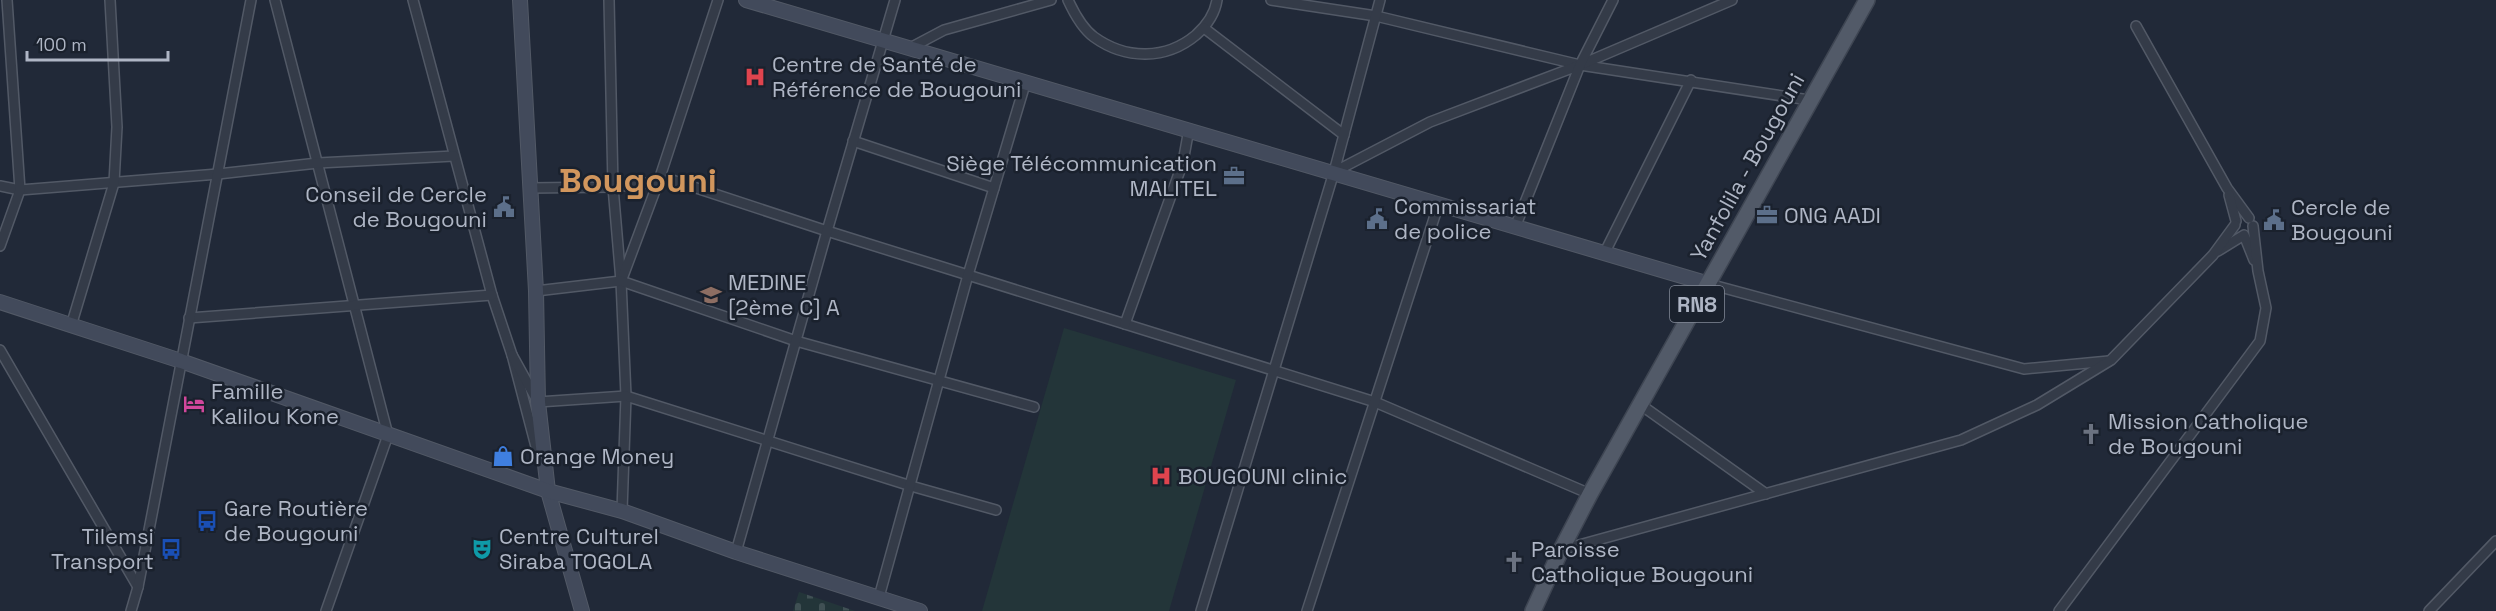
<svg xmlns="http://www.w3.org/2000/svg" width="2496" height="611" font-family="'Space Grotesk',sans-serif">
<defs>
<pattern id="cemetery-stones" width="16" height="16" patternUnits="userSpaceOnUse" patternTransform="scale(1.5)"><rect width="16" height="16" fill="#233539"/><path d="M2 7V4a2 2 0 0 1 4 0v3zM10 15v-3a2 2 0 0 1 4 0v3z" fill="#405054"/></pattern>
</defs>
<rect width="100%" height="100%" fill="#212938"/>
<path fill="#233539" d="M1064,328L1236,380L1169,611H982Z"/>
<path fill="url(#cemetery-stones)" d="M799,592L855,611H793Z"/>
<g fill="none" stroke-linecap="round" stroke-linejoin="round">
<defs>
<g id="street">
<path d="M275,0L388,435L326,611"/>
<path d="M413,0L492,295L512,355L539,458"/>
<path d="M609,0L613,187L621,281L626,396L622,511"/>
<path d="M1068,0C1074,13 1083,29 1094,37C1126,60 1166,60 1196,35C1206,26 1215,13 1217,0"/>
<path d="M1271,0L1376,16L1580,65L1809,100"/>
<path d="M2136,26L2227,188L2249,218"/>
<path d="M1204,28L1344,135"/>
<path d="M910,48L944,30L1051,0"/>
<path d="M853,141L994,188"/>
<path d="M1334,172L1430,122L1580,65L1732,0"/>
<path d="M0,186L20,190L218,174L318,163L454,156"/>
<path d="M530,188L613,187L672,180L827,231L1375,402L1590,494"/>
<path d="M2229,195L2236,221"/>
<path d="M1516,225L1580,65L1613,0"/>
<path d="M0,246L20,190L7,0"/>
<path d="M2218,251L2244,235L2254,260"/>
<path d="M1605,252L1691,80"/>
<path d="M622,279L659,180L718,0"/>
<path d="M1709,284L2024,369L2109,361"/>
<path d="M536,291L621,281L796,341L1034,407"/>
<path d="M189,318L492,295"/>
<path d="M1125,324L1183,162L1189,129"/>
<path d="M71,326L114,183L117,127L110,0"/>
<path d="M0,350L138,587"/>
<path d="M512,355L538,402L626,396L911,486L996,510"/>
<path d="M1641,405L1766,494"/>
<path d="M1561,550L1961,440L2037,405L2111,360L2213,255L2235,225"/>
<path d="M736,552L827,231L895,0"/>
<path d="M879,597L968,275L1026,81"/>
<path d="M131,611L138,587L251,0"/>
<path d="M1201,611L1334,172L1380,0"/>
<path d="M1307,611L1439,203"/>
<path d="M2059,611L2260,341L2266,308L2258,271L2253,226"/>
<path d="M2429,611L2496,541"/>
</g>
<g id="secondary">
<path d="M520,0L536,291L538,402L548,491L582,611"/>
<path d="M746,0L1709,284"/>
<path d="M0,302L181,361L548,491L622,511L736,552L920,611"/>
</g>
<path id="primary" d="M1533,611L1561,550L1590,494L1867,0"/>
</defs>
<use href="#street" stroke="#525966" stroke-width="12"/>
<use href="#secondary" stroke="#525966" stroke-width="16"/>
<use href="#primary" stroke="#3e4552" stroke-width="18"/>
<use href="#street" stroke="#343b48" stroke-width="9"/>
<use href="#secondary" stroke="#424a5b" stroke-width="14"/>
<use href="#primary" stroke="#525a68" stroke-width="15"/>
</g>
<defs>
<symbol id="hospital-bare" viewBox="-9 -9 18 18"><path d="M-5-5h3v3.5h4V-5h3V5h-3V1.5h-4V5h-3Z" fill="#e0444e" stroke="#1a212d" stroke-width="2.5" paint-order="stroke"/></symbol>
<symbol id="office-bare" viewBox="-9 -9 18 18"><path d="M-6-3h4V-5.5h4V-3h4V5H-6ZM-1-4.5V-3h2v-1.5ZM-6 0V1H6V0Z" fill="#5c6f8a" stroke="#1a212d" stroke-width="2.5" paint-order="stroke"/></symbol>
<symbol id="civic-bare" viewBox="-9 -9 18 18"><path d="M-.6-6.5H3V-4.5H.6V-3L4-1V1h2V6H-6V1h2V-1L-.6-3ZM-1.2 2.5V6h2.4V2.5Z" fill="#5c6f8a" stroke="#1a212d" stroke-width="2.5" paint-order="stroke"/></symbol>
<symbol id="school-bare" viewBox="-9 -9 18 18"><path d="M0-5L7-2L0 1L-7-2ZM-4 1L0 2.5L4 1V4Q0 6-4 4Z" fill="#8d6e63" stroke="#1a212d" stroke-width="2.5" paint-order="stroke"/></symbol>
<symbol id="hotel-bare" viewBox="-9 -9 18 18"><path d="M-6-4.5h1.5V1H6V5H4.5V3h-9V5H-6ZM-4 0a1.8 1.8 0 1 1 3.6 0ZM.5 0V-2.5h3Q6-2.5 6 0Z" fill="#d1479c" stroke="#1a212d" stroke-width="2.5" paint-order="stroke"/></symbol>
<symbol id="church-bare" viewBox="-9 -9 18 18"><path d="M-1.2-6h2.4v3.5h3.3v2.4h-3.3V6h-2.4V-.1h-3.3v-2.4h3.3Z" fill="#6b7280" stroke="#1a212d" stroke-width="2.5" paint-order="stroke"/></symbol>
<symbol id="shop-bare" viewBox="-9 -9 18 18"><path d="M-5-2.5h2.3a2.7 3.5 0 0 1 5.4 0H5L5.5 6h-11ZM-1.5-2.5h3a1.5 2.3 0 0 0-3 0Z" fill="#3f7fe0" stroke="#1a212d" stroke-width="2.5" paint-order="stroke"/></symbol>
<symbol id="bus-bare" viewBox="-9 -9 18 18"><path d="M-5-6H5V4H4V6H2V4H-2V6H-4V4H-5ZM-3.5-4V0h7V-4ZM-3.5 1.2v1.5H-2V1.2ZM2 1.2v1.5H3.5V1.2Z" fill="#1a4fb4" stroke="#1a212d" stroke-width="2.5" paint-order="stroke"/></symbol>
<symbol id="theatre-bare" viewBox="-9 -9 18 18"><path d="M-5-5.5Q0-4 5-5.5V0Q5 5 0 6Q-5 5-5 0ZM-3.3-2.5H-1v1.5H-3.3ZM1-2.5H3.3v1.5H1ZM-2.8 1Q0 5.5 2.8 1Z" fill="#0f9aa8" stroke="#1a212d" stroke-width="2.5" paint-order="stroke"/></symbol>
</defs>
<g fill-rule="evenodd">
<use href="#hospital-bare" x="740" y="62" width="30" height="30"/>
<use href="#office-bare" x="1219" y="161" width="30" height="30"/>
<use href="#civic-bare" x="489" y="192" width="30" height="30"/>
<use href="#office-bare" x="1752" y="200" width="30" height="30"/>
<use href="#civic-bare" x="1362" y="204" width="30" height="30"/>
<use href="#civic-bare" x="2259" y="205" width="30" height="30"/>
<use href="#school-bare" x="696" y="280" width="30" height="30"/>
<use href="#hotel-bare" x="179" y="389" width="30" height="30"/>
<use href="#church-bare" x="2076" y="419" width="30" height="30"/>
<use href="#shop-bare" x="488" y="441" width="30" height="30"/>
<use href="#hospital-bare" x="1146" y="461" width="30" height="30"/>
<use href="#bus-bare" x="192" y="506" width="30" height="30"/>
<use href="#bus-bare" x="156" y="534" width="30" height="30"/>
<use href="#theatre-bare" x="467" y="534" width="30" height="30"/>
<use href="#church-bare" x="1499" y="547" width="30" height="30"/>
</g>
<g text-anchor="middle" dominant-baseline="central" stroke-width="5" stroke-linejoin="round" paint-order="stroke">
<rect fill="#1a212d" stroke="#828997" stroke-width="1.5" x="1670" y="286" width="54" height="36" rx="4.5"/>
<g font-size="21" font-weight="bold" fill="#afb6c5">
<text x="1697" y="304">RN8</text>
</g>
<g font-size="22" fill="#afb6c5" stroke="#1a212d" text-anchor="start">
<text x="772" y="64">Centre de Santé de<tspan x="772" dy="25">Référence de Bougouni</tspan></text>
<text x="1217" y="163" text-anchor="end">Siège Télécommunication<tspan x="1217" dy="25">MALITEL</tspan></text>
<text x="487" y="194" text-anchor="end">Conseil de Cercle<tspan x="487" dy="25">de Bougouni</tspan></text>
<text x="1394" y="206">Commissariat<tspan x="1394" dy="25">de police</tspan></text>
<text x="2291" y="207">Cercle de<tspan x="2291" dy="25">Bougouni</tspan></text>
<text x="1784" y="215">ONG AADI</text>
<text x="728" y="282">MEDINE<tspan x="728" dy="25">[2ème C] A</tspan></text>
<text x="211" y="391">Famille<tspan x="211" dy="25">Kalilou Kone</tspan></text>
<text x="2108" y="421">Mission Catholique<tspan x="2108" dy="25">de Bougouni</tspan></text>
<text x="520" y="456">Orange Money</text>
<text x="1178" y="476">BOUGOUNI clinic</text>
<text x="224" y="508">Gare Routière<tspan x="224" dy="25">de Bougouni</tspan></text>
<text x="154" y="536" text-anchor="end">Tilemsi<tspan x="154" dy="25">Transport</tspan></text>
<text x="499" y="536">Centre Culturel<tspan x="499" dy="25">Siraba TOGOLA</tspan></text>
<text x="1531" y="549">Paroisse<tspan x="1531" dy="25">Catholique Bougouni</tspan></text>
</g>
<g font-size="22" fill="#afb6c5" stroke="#1a212d">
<text transform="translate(1747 167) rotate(-61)">Yanfolila - Bougouni</text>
</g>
<g font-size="34" font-weight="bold" fill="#d1965d" stroke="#1a212d">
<text x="638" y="180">Bougouni</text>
</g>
</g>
<path d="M27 51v9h141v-9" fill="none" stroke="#afb6c5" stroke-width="3"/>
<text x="36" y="51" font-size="18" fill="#afb6c5" stroke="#1a212d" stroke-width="4.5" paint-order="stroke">100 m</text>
</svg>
